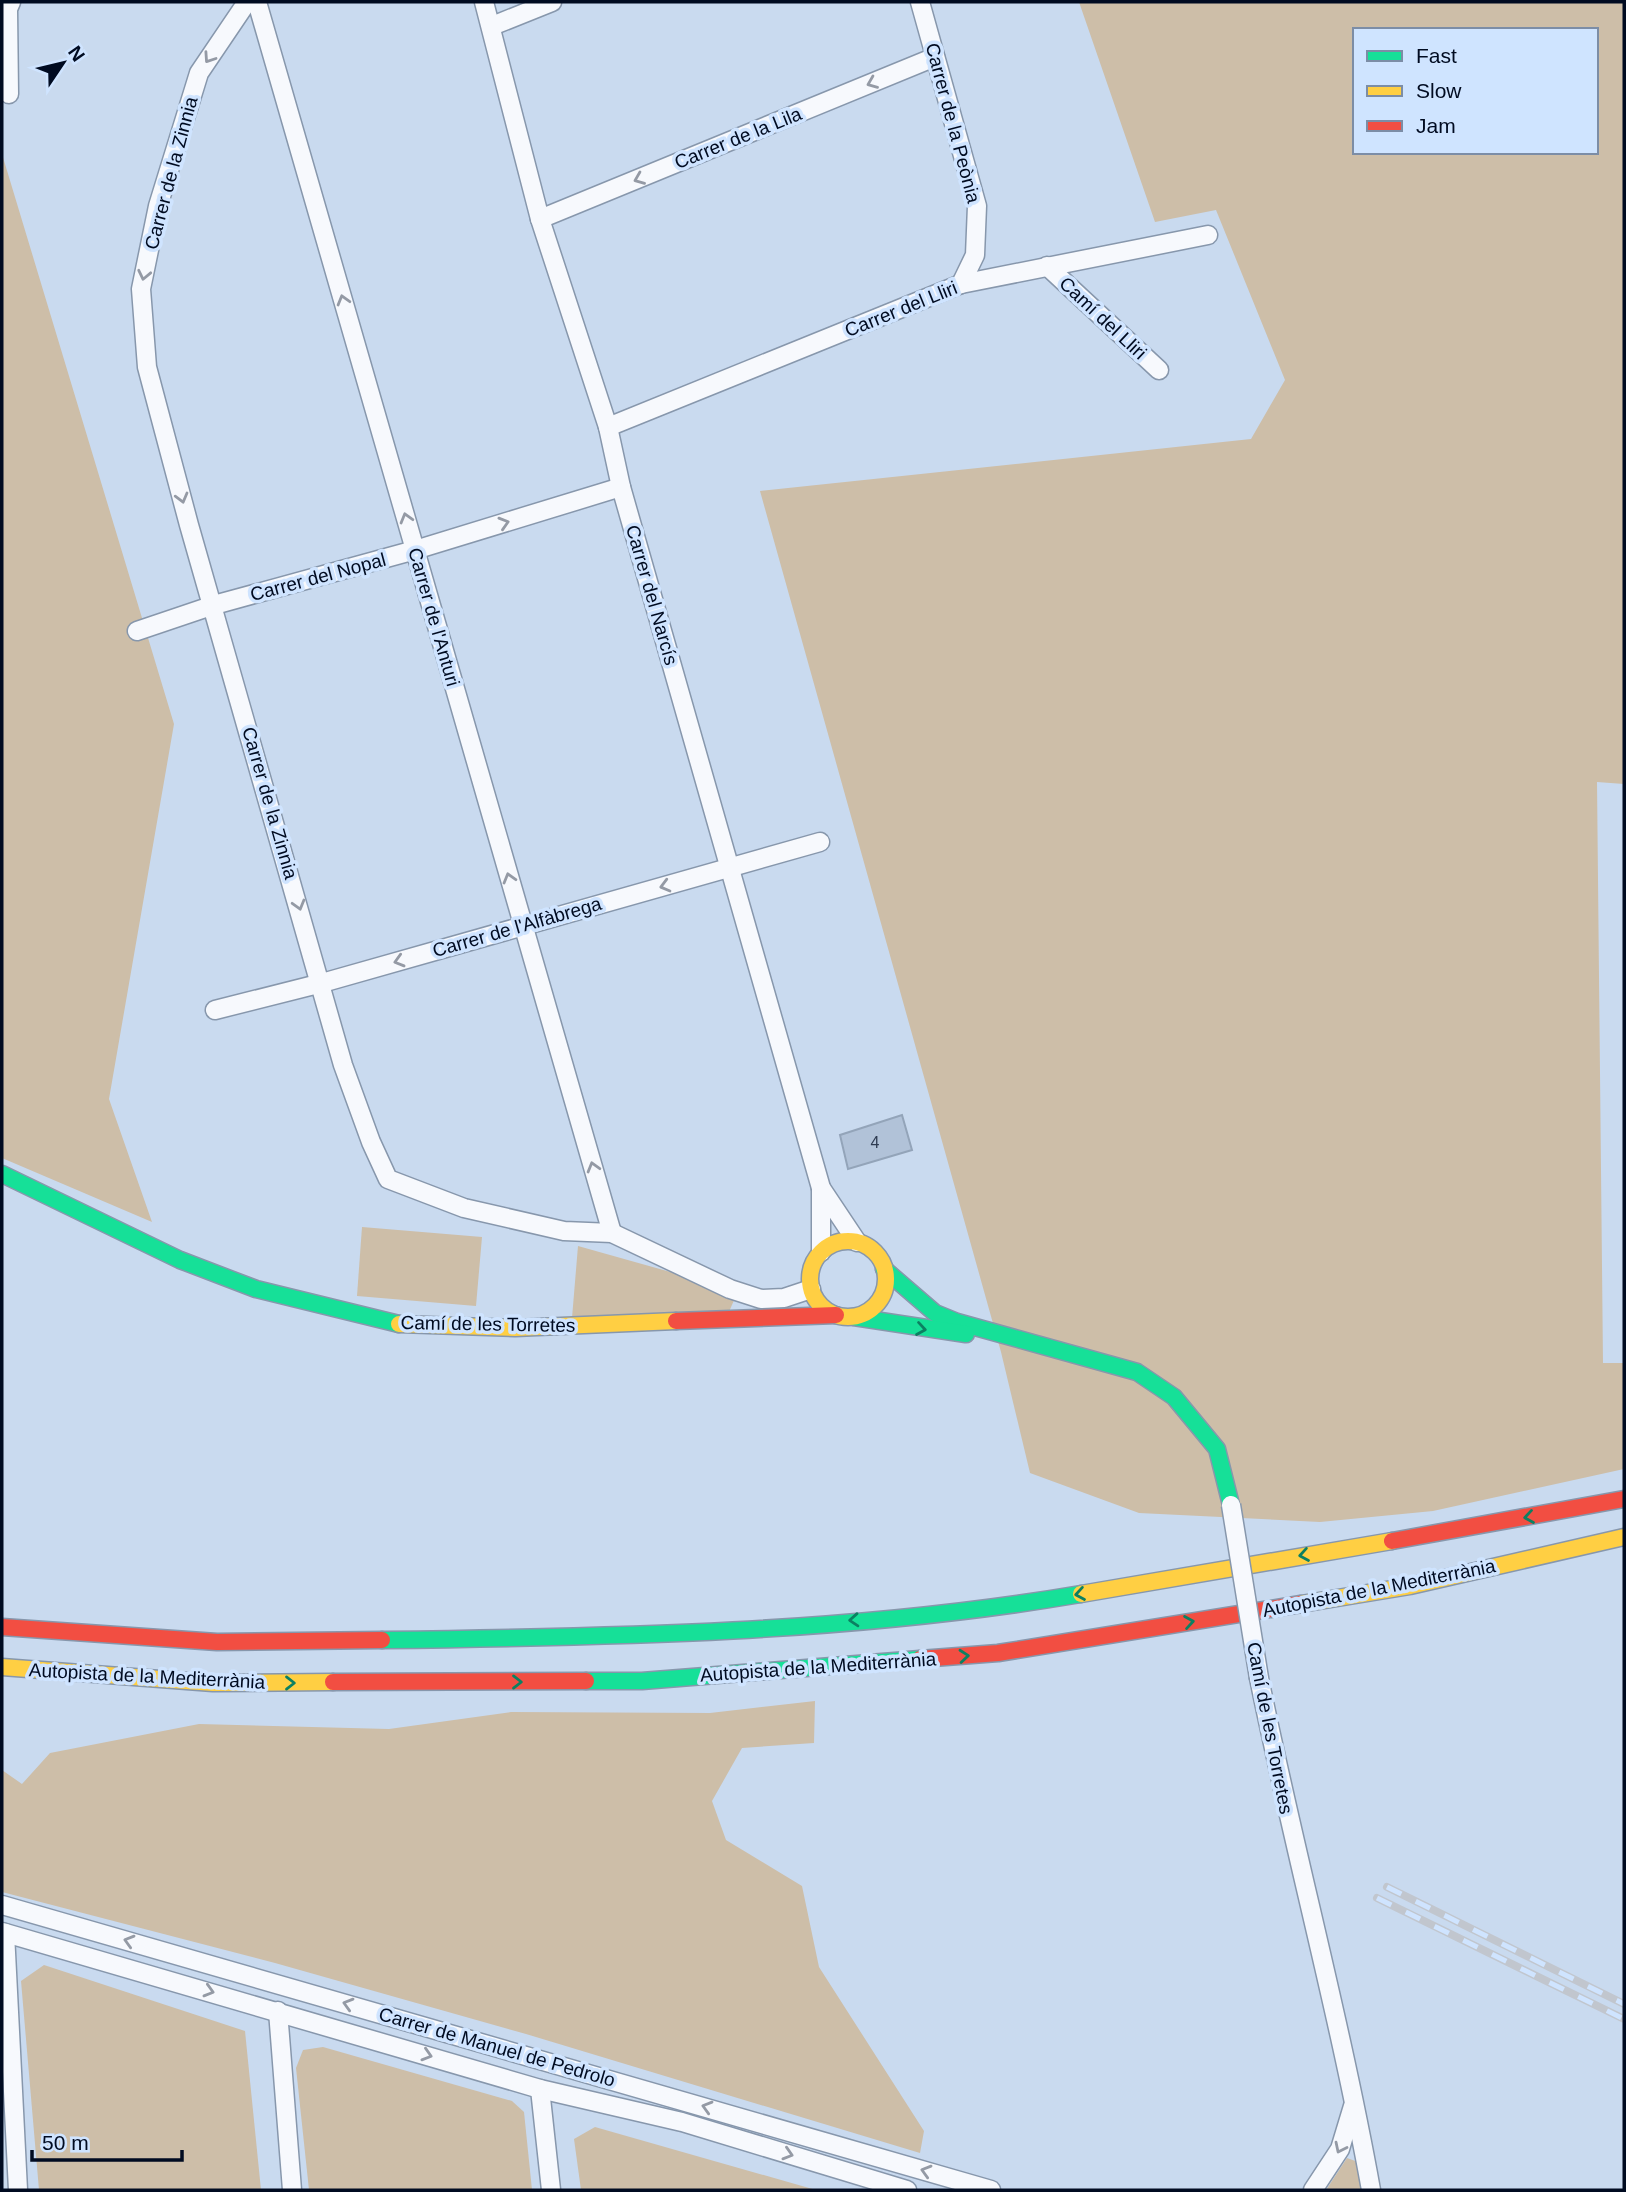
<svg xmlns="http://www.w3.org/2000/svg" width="1626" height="2192" font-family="Helvetica,sans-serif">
<rect width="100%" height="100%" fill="#c9daef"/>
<g fill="#cdbea8" fill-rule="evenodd">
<path d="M1079,2H1624V784L1597,782L1603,1363H1624V1469L1433,1511L1320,1522L1139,1513L1030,1473L1001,1352L760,491L1251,439L1285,380L1216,210L1155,222ZM1355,30H1596V152H1355Z"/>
<path d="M2,154L174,724L109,1099L152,1222L2,1158Z"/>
<path d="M362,1227L482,1237L476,1306L357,1296Z"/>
<path d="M578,1246L738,1291L725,1321L572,1318Z"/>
<path d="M815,1701L814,1743L742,1748L712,1801L726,1840L802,1886L819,1967L924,2131L920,2153L526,2034L275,1963L2,1892V1770L22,1784L50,1753L199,1724L389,1729L511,1712L710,1713Z"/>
<path d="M44,1965L245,2031L261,2190H39L21,1981Z"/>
<path d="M323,2047L512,2101L524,2112L532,2190H309L296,2068L303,2050Z"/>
<path d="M595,2127L816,2190H581L574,2139Z"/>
<path d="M1347,2158L1358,2162L1362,2190H1326Z"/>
</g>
<path fill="#b1c2d8" stroke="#93a4b9" stroke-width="2" d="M902,1115L912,1150L848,1169L840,1135Z"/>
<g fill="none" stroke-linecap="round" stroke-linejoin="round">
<defs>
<g id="street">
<path d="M247,2L199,73L158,206L141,289L147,367L189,525L343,1065L371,1142L388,1179L464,1208L564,1231L612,1233L730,1289L761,1299L784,1298L811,1289"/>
<path d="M257,2L612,1233"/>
<path d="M484,2L540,219L608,427L621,487L821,1188L857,1242"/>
<path d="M920,2L977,206L975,255L961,284"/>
<path d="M492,26L552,2"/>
<path d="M9,94L8,9L11,2"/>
<path d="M540,219L935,57"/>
<path d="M1047,266L1159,370"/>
<path d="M608,427L961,284L1208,235"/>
<path d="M137,631L214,605L415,550L621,487"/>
<path d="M215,1010L322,983L820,842"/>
<path d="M821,1252V1188"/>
<path d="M1259,1678C1294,1850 1340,2018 1371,2190"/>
<path d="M2,1905L991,2190"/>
<path d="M2,1932L540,2089L682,2122L907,2190"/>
<path d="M5,1933L18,2190"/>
<path d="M278,2011L292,2190"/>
<path d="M540,2089L551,2190"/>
<path d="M1313,2190L1340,2149L1353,2106"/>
</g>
<g id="fast">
<path d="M2,1174L180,1260L256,1289L399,1324"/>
<path d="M884,1269L935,1313L957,1322L1137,1372L1174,1397L1217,1449L1231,1505"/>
<path d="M854,1317L966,1334"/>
<path d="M382,1640C616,1637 851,1633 1081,1594"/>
<path d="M586,1681H642L920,1659"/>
</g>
<g id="slow">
<circle cx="848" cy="1279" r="38"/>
<path d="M399,1324L515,1328L676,1321"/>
<path d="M1081,1594L1392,1541"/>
<path d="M1301,1604L1410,1586L1624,1537"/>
<path d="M2,1667L213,1683L333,1682"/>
</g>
<g id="jam">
<path d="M676,1321L836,1315"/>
<path d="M1392,1541L1624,1499"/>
<path d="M2,1627L217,1642L382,1640"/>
<path d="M920,1659L998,1653L1301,1604"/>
<path d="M333,1682L586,1681"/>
</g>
</defs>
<use href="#street" stroke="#8797ac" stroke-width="21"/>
<use href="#fast" stroke="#8797ac" stroke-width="19"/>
<use href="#slow" stroke="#8797ac" stroke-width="19"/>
<use href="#jam" stroke="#8797ac" stroke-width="19"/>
<use href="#street" stroke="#f7f9fd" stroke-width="18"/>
<use href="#fast" stroke="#16e098" stroke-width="16"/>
<use href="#slow" stroke="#ffcf43" stroke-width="16"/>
<use href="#jam" stroke="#f24e42" stroke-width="16"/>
<defs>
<g id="rail">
<path d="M1387,1887L1624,2004"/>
<path d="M1377,1898L1624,2019"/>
</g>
</defs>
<use href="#rail" stroke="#c1c6ce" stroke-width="8"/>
<use href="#rail" stroke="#cfe4ff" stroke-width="5" stroke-dasharray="16" stroke-linecap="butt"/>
<defs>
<path id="street-bridge" d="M1231,1505L1259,1678"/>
</defs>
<use href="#street-bridge" stroke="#8797ac" stroke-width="21" stroke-linecap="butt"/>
<use href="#street-bridge" stroke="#f7f9fd" stroke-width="18"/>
</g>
<defs><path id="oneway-chevron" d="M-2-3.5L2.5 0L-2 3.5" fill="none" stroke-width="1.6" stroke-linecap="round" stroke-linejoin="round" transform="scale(1.75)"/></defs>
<g stroke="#949aa5">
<use href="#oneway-chevron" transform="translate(209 58) rotate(124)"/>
<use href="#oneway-chevron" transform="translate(872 83) rotate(158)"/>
<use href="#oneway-chevron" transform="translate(639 179) rotate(158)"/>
<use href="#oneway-chevron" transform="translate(144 275) rotate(102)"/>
<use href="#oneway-chevron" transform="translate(343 300) rotate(-106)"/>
<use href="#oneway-chevron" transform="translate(182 498) rotate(75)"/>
<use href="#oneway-chevron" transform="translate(406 518) rotate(-106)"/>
<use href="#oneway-chevron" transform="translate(504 523) rotate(-17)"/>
<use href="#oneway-chevron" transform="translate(509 878) rotate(-106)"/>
<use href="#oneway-chevron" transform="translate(665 886) rotate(165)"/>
<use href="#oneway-chevron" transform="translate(299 905) rotate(74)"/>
<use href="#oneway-chevron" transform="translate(399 961) rotate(164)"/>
<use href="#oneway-chevron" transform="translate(593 1167) rotate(-106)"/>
<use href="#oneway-chevron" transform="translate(129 1941) rotate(-164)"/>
<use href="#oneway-chevron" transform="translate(209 1991) rotate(16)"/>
<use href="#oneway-chevron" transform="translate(348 2004) rotate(-164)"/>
<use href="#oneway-chevron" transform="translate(427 2055) rotate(17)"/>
<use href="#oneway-chevron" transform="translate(707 2107) rotate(-164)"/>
<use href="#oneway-chevron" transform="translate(1340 2148) rotate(116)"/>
<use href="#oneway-chevron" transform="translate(788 2154) rotate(17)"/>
<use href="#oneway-chevron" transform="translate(926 2171) rotate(-164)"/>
</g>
<g stroke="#0c8062">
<use href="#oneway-chevron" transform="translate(921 1329) rotate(9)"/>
<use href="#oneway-chevron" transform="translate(1529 1517) rotate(171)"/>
<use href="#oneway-chevron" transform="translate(1304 1555) rotate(170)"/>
<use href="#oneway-chevron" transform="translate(1080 1594) rotate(170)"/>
<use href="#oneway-chevron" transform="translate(854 1620) rotate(176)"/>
<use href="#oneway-chevron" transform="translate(1189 1622) rotate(-9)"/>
<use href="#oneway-chevron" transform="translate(964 1656) rotate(-5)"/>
<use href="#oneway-chevron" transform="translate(517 1682)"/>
<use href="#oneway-chevron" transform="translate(290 1683)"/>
</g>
<g text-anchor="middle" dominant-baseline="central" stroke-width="7" stroke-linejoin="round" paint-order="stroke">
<g font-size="16" fill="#2e3b51">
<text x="875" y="1142">4</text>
</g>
<g font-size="19" fill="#000b21" stroke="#cfe4ff">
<text transform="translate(953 123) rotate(75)">Carrer de la Peònia</text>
<text transform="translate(738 138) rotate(-22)">Carrer de la Lila</text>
<text transform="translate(171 173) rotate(-75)">Carrer de la Zinnia</text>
<text transform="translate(901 309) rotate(-22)">Carrer del Lliri</text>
<text transform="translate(1103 318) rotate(43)">Camí del Lliri</text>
<text transform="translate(318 577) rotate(-15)">Carrer del Nopal</text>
<text transform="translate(652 595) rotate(74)">Carrer del Narcís</text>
<text transform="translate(434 617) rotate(74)">Carrer de l'Anturi</text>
<text transform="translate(270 803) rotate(74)">Carrer de la Zinnia</text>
<text transform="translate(517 927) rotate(-16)">Carrer de l'Alfàbrega</text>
<text transform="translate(488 1324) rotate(1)">Camí de les Torretes</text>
<text transform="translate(1379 1588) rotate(-11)">Autopista de la Mediterrània</text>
<text transform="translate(818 1667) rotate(-4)">Autopista de la Mediterrània</text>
<text transform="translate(147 1676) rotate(3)">Autopista de la Mediterrània</text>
<text transform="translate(1270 1728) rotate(79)">Camí de les Torretes</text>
<text transform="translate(497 2047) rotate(16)">Carrer de Manuel de Pedrolo</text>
</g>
</g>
<rect width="1626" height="2192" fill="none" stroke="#000b21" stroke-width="7"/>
<rect x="1353" y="28" width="245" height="126" fill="#cfe4ff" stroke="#7c8da6" stroke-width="2"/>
<rect x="1367" y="51" width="35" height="10" fill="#16e098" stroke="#7c8da6" stroke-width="2"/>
<text x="1416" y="63" font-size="21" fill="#000b21">Fast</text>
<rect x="1367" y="86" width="35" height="10" fill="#ffcf43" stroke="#7c8da6" stroke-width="2"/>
<text x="1416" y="98" font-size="21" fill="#000b21">Slow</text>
<rect x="1367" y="121" width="35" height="10" fill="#f24e42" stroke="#7c8da6" stroke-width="2"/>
<text x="1416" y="133" font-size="21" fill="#000b21">Jam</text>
<g transform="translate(63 63) rotate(55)" stroke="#cfe4ff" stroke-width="5" paint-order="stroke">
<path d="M0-5L12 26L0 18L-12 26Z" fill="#000b21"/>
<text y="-10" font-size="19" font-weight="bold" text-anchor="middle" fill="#000b21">N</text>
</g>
<path d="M32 2150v10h150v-10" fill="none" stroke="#000b21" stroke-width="3.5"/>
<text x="42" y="2150" font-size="21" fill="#000b21" stroke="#cfe4ff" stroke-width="5" paint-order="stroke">50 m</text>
</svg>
